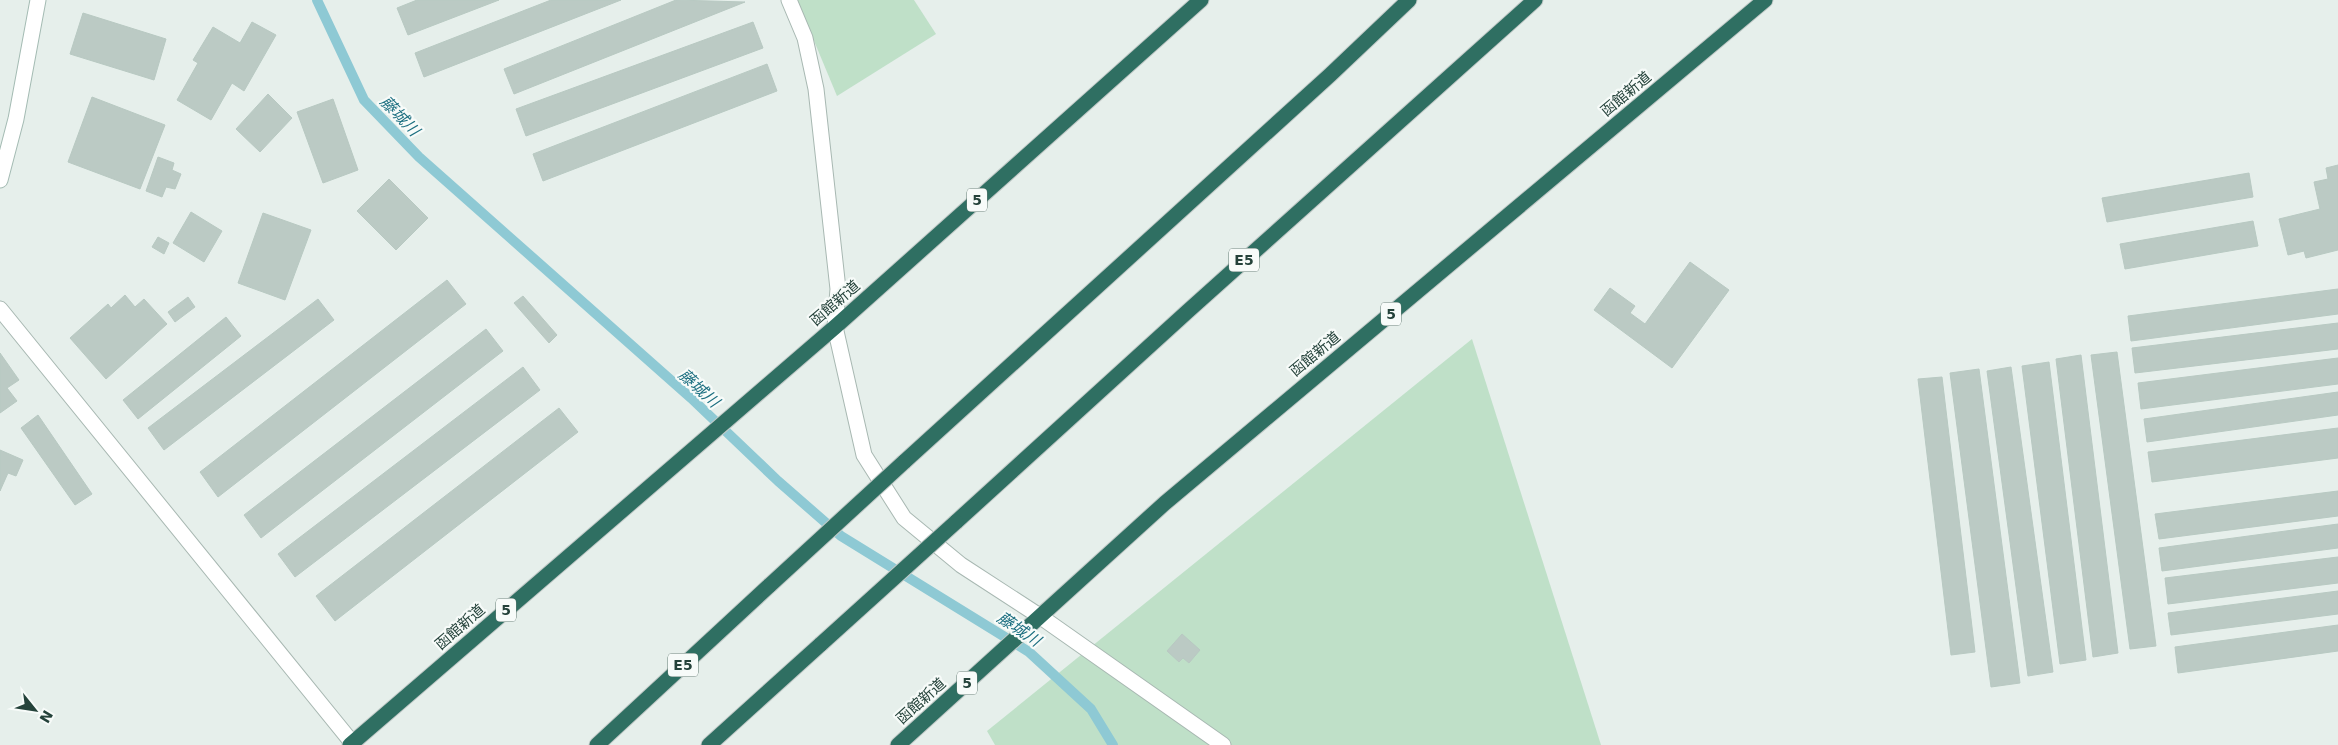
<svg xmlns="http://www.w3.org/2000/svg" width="2338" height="745" font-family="'DejaVu Sans','Noto Sans JP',sans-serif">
<rect width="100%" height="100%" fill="#e6efeb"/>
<g fill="#bfe0c8">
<path d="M797,0H914L936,34L837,96Z"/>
<path d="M1472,339L1601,745H995L987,731Z"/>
</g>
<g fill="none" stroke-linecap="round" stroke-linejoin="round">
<path stroke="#8ec9d4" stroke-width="10" d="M317,0L364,100L419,157L691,398L778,481L841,536L1029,652L1091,709L1113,745"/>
</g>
<g fill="#bbcac4" stroke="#b8c9c2">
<path d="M417,0H499L408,35L397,8Z"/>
<path d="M551,0H621L424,77L415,53Z"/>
<path d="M676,0L745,2L514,94L504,69Z"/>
<path d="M83,13L166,39L154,80L70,54Z"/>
<path d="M252,22L276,35L244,91L232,83L211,120L177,100L198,63L193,60L213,27L240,43Z"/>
<path d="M753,22L763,48L526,136L516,109Z"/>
<path d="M767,64L777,91L543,181L533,154Z"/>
<path d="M268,94L292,118L260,152L236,129Z"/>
<path d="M92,97L165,125L140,189L68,162Z"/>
<path d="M333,99L358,170L323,183L297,112Z"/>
<path d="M158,157L174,163L172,170L181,174L175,189L166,187L162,197L146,191Z"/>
<path d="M2338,165V250L2306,258L2304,251L2288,255L2279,219L2320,209L2314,182L2328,179L2326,168Z"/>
<path d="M2249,173L2253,197L2107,222L2102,198Z"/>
<path d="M389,179L428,218L396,250L357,211Z"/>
<path d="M191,212L222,231L204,262L173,243Z"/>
<path d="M263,213L311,230L285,300L238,283Z"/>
<path d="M2253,221L2258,246L2125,269L2120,244Z"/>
<path d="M158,237L169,243L164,254L152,247Z"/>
<path d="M1690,262L1729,290L1672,368L1594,310L1610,288L1635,306L1630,313L1645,324Z"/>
<path d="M447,280L466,304L218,497L200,472Z"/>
<path d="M2338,289V314L2131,341L2128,316Z"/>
<path d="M125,295L135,307L144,299L167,324L106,379L70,338L108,304L111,308Z"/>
<path d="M523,296L557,335L549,343L514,303Z"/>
<path d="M188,297L195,307L175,322L168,312Z"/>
<path d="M318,299L334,320L164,450L148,428Z"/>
<path d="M226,317L241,336L138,419L123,400Z"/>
<path d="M2338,323V349L2135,373L2132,348Z"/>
<path d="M486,329L503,351L261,538L244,515Z"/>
<path d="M2117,352L2156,646L2130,649L2091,355Z"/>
<path d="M0,353L19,380L7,388L17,401L0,413Z"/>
<path d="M2081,355L2118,653L2093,657L2056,359Z"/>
<path d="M2338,358V384L2141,409L2138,383Z"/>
<path d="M2049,362L2086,660L2060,664L2022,366Z"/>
<path d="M523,367L540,390L295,577L278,554Z"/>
<path d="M2011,367L2053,672L2028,676L1987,371Z"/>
<path d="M1979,369L2020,683L1991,687L1950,373Z"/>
<path d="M1942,377L1975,652L1951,655L1918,379Z"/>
<path d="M2338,392V415L2147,442L2144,419Z"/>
<path d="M559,408L578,432L335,621L316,596Z"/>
<path d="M38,415L92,494L75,505L21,428Z"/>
<path d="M2338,428V458L2152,482L2148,452Z"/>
<path d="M0,450L23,460L16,476L8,473L0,491Z"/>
<path d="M2338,491V516L2159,539L2155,514Z"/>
<path d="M2338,524V548L2162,571L2159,548Z"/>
<path d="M2338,557V583L2168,604L2165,578Z"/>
<path d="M2338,591V614L2171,635L2168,613Z"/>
<path d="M2338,625V651L2178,673L2175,647Z"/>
<path d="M1182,634L1200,650L1189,663L1183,658L1179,662L1167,651Z"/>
</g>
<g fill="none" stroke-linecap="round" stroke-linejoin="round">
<defs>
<g id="street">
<path d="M789,0L805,38L816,89L838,289L835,327L864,455L904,518L961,565L1041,617L1223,745"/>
<path d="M0,309L354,745"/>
</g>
<path id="secondary" d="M0,180L16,119L38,0"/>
<g id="highway">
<path d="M904,462L1330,75L1409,0"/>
<path d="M956,522L1188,311L1535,0"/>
<path d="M350,745L835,327L1201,0"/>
<path d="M597,745L770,585"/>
<path d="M709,745L821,644"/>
<path d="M898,745L1165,503L1765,0"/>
</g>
</defs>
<use href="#street" stroke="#a8b8b2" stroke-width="17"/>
<use href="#secondary" stroke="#a4bbb3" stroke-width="17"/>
<use href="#highway" stroke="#c2cac8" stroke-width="17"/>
<use href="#street" stroke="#fff" stroke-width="15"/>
<use href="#secondary" stroke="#fff" stroke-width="15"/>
<use href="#highway" stroke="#2f6f62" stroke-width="15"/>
<defs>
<g id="highway-bridge">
<path d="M770,585L904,462"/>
<path d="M821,644L956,522"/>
</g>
</defs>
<use href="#highway-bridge" stroke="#c2cac8" stroke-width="17" stroke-linecap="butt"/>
<use href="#highway-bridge" stroke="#2f6f62" stroke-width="15"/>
</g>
<g text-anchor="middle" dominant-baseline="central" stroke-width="4.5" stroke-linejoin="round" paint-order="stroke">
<g fill="#f7fbf9" stroke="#637a73" stroke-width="1">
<rect x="967" y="188.5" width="20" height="23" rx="4"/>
<rect x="1229" y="248.5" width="30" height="23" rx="4"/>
<rect x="1381" y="302.5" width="20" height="23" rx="4"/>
<rect x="496" y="598.5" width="20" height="23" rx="4"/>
<rect x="668" y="653.5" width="30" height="23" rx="4"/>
<rect x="957" y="671.5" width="20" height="23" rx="4"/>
</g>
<g font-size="14" font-weight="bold" fill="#24423a">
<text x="977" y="200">5</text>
<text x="1244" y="260">E5</text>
<text x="1391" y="314">5</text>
<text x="506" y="610">5</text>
<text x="683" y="665">E5</text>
<text x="967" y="683">5</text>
</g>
<g font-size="15" fill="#24423a" stroke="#f7fbf9">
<text transform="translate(1626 94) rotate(-40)">函館新道</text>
<text transform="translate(835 303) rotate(-41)">函館新道</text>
<text transform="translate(1315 354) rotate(-40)">函館新道</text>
<text transform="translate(460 627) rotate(-41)">函館新道</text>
<text transform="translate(921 701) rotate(-42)">函館新道</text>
</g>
<g font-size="16" font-style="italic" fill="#1c6f80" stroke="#f7fbf9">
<text transform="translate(400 116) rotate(46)">藤城川</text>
<text transform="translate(699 388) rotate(42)">藤城川</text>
<text transform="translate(1019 629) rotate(34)">藤城川</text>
</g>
</g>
<g transform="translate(35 710) rotate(120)" stroke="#f7fbf9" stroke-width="4" paint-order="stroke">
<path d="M0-4L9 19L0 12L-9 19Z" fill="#24423a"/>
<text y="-8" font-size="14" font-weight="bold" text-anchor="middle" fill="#24423a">N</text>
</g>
</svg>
